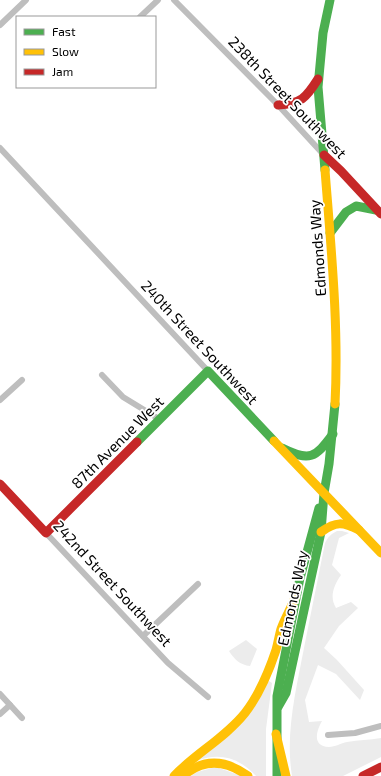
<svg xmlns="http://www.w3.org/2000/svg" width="381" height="776" font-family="'Exo 2',sans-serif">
<rect width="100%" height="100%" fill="#fff"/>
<g fill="#ececec">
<path d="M337,531H342L349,533L339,538L332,565L341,575C334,585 329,597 336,608L351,602L358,608L339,626L324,648L337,660L364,690L360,700L336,674L318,665L305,700L309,722L322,721C317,730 311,746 329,747C335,747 341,743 347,742C359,740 369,740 381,738V757L343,776H292C285,734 296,690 304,648C311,613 318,578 325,543C328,537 331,534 337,531Z"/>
<path d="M246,640L257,649L250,666C240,665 234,659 229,651Z"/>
<path d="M269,681L272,683L266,729V776H256C240,758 219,752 197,761Z"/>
<path d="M216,767L242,776H191L197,772Z"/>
</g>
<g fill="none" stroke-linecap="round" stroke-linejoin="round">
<g stroke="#bebebe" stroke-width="6">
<path d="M174,0L278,105L323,154"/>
<path d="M140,17L158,0"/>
<path d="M0,25L26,0"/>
<path d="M0,148L208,371"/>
<path d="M102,375L123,397L159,419"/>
<path d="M0,400L22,380"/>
<path d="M46,533L168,663L208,697"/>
<path d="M143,636L198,584"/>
<path d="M0,694L22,718"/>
<path d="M0,714L10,705"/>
<path d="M328,735L355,733L381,726"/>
</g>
<g stroke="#4caf50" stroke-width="9">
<path d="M325,170L318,87L323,33L330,0"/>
<path d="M330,233L346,212L356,206L376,210"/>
<path d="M137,442L208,371L274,441"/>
<path d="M282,448C310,462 315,458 333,434"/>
<path d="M278,707L286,693L321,532L324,493L329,464L335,404"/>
<path d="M277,776V696L300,578L319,508"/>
</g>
<g stroke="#ffc107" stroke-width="9">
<path d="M325,170C331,248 339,326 335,404"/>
<path d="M274,441L381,553"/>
<path d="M321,532C336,521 343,522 359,530"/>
<path d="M276,734L286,776"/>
<path d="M174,776C196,753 225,738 245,713C259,695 269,671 276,650C278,643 279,636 281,629C285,618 291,608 295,598"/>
<path d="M183,776C204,758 226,760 248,776"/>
</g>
<g stroke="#c62828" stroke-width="9">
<path d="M278,105C301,104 306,98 318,79"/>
<path d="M324,155L341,171L381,214"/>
<path d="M0,484L46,533L137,442"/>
<path d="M363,776L381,767"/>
</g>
</g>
<g text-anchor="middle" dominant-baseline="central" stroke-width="3.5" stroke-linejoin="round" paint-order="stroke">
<g font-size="15" fill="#000" stroke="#fff">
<text transform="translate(288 97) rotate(46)">238th Street Southwest</text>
<text transform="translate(317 248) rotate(-94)">Edmonds Way</text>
<text transform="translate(200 342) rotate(47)">240th Street Southwest</text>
<text transform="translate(117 442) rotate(-45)">87th Avenue West</text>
<text transform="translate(113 583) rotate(47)">242nd Street Southwest</text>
<text transform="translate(292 598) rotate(-78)">Edmonds Way</text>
</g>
</g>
<rect x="16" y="16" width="140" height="72" fill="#ffffff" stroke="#999999"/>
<rect x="24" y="29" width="20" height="6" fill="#4caf50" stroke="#999999"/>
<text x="52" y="36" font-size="12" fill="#000000">Fast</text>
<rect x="24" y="49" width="20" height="6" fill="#ffc107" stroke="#999999"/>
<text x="52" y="56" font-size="12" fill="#000000">Slow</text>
<rect x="24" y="69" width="20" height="6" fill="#c62828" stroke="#999999"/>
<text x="52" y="76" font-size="12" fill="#000000">Jam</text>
</svg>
